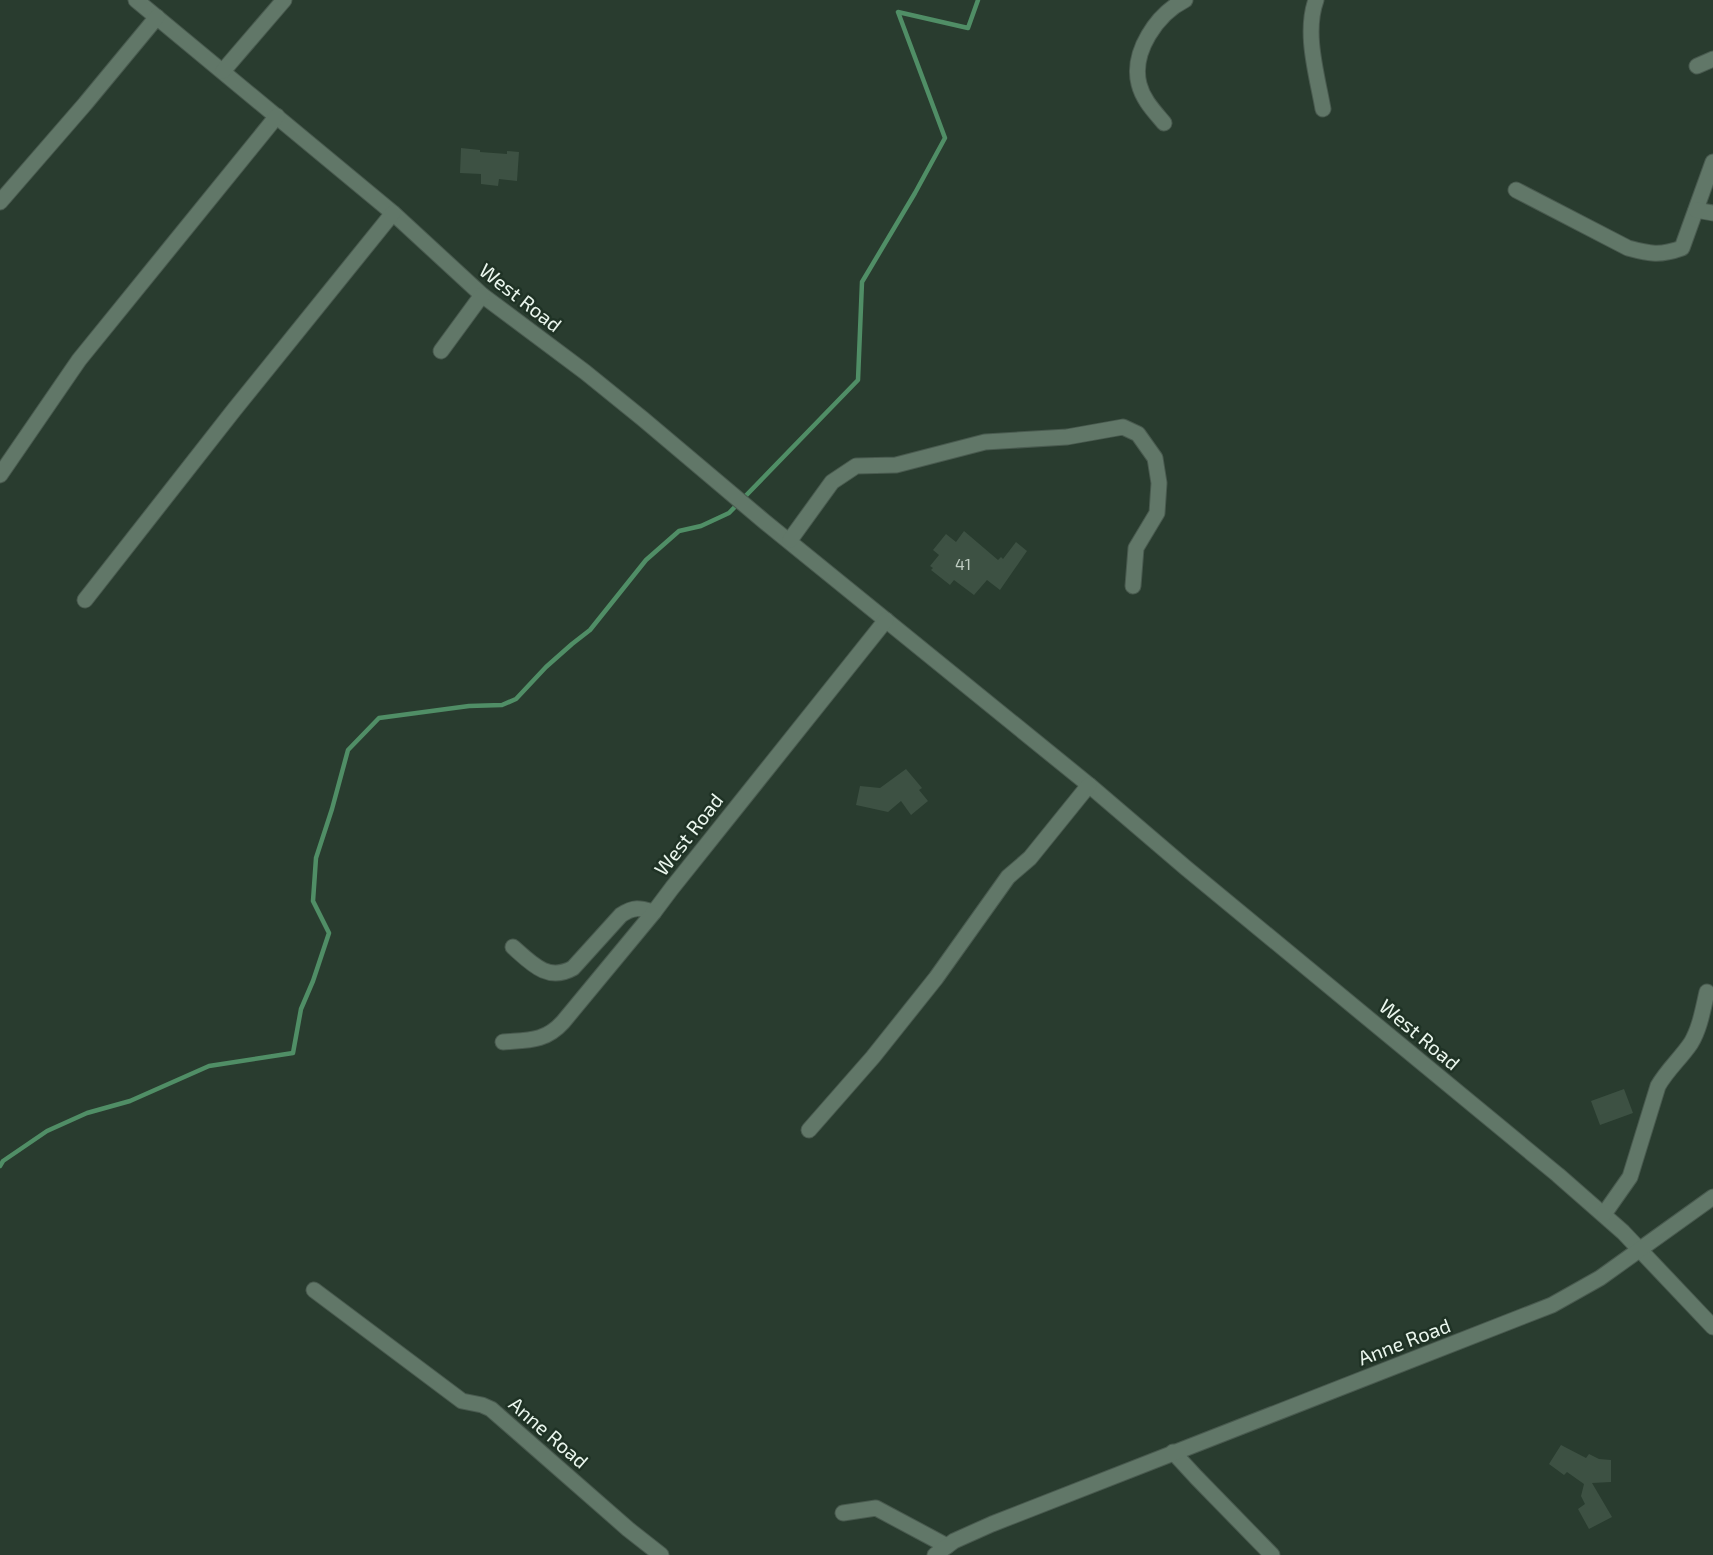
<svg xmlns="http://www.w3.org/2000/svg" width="1713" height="1555" font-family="'Exo 2',sans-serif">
<rect width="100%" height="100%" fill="#293c2f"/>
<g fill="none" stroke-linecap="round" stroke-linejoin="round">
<path stroke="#508e66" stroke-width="4.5" d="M0,1166L3,1161L47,1131L87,1113L130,1101L209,1066L293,1053L301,1009L313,981L329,933L313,901L316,858L332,809L348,750L379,718L469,706L502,705L516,699L546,667L572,644L590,630L646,560L679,531L701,526L729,513L858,380L862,282L915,193L945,138L898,12L968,28L978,0"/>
</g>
<g fill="#3d5143">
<path d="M461,148L480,150V152L507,154V151L519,152L517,181L499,179L498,186L481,184V174L460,173Z"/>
<path d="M964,531L998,560L1001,557L1003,559L1016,542L1027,551L1000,590L987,580L974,595L954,580L950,585L931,570L933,568L930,566L939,555L933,550L946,534L956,542Z"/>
<path d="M906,769L922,788L919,790L928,801L911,815L901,801L888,812L856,805L860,786L880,788Z"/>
<path d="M1624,1089L1633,1113L1600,1125L1591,1101Z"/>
<path d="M1561,1445L1586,1458L1589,1454L1599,1459L1611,1460V1482L1592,1483L1612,1517L1589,1529L1578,1509L1585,1504L1581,1496L1584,1484L1567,1472L1564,1475L1549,1464Z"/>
</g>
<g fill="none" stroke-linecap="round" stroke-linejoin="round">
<defs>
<g id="minor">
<path d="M136,0L393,213L482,295L585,372L643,419L765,522L1089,785L1186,868L1558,1175L1623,1232L1713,1327"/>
<path d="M1316,0C1304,33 1317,75 1323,109"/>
<path d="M1697,66L1713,59"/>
<path d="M223,71L284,0"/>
<path d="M1164,123C1154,111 1143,100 1139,84C1131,52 1157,14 1185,0"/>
<path d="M1516,190L1628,248C1650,254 1660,256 1682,248L1713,162"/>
<path d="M0,202L85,104L157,17"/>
<path d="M1696,210L1713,213"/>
<path d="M441,351L482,295"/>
<path d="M0,475L79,360L277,116"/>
<path d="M790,540L832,482L856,466L896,465L985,442L1067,437L1123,427L1138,434L1155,458L1159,483L1157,513L1136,548L1133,586"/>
<path d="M85,600L234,410L393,213"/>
<path d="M513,947C532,964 548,982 573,968L621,915C634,906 640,908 654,912"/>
<path d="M503,1042C528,1040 545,1042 563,1022L654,912L672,888L886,620"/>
<path d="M809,1130L873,1057L936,978L1008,877L1030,858L1089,785"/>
<path d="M1604,1214L1630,1177L1658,1086C1667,1070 1681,1058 1691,1043C1700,1028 1703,1009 1707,992"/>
<path d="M314,1290L462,1401L482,1405L491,1409L628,1529L661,1555"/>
<path d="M1173,1452L1196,1477L1272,1555"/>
<path d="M843,1513L876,1508L947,1546"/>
<path d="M935,1555L954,1541L992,1524L1552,1305L1600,1278L1713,1197"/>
</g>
</defs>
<use href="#minor" stroke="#495a4f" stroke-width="17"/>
<use href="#minor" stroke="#617768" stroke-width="15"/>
</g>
<g text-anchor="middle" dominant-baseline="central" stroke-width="5" stroke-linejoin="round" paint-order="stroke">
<g font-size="16" fill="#bfcdc2">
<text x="963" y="563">41</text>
</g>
<g font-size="20" fill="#eaf6ed" stroke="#1f3225">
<text transform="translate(521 297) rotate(38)">West Road</text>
<text transform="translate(688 834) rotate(-52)">West Road</text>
<text transform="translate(1420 1034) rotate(40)">West Road</text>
<text transform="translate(1404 1341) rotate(-21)">Anne Road</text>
<text transform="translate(549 1432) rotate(41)">Anne Road</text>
</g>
</g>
</svg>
